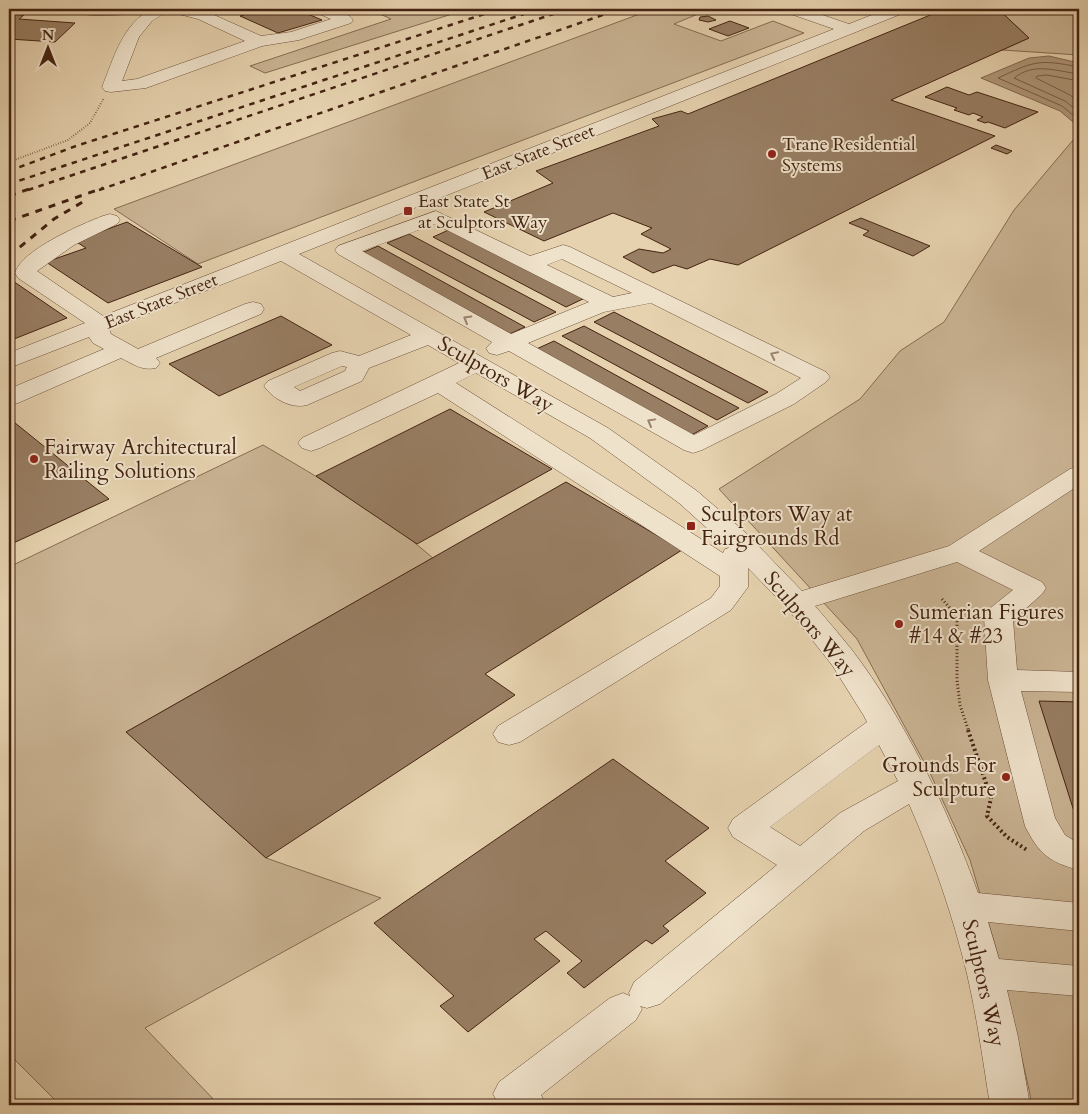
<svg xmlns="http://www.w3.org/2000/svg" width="1088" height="1114" viewBox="0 0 1088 1114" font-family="Cardo,serif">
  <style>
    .green { fill: #cab494; stroke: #876c52 }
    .water { fill: #af9679; stroke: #84684f }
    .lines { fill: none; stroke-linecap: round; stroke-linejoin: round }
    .shore { stroke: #7a5c45; stroke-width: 1 }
    .building { fill: #987e63; stroke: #442311 }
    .minor-casing { stroke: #6c4f38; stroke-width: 1 }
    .path-far2 { stroke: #442311; stroke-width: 2; stroke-dasharray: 0.5 2; stroke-linecap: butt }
    .path-far1 { stroke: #442311; stroke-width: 3; stroke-dasharray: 1 2.5; stroke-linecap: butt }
    .path { stroke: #442311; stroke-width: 4; stroke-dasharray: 2 3; stroke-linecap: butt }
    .minor { fill: #efe2cb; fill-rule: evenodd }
    .rail-far1 { stroke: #442311; stroke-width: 2.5; stroke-dasharray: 5.5 5.5; stroke-linecap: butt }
    .rail { stroke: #442311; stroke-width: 3; stroke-dasharray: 7 7; stroke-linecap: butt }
    .oneway { stroke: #9a826e }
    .poi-dot { fill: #8f2418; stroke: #efe2cb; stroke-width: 2 }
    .labels { text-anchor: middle; stroke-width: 4; stroke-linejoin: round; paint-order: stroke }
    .far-poi-label { font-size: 18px; fill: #442311; stroke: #efe2cb; text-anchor: start }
    .far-street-label { font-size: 18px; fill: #442311; stroke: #efe2cb }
    .street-label { font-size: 21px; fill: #442311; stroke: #efe2cb }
    .poi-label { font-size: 21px; fill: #442311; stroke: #efe2cb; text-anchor: start }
  </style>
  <rect width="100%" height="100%" fill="#e6d2af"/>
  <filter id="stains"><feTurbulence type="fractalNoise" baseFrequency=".004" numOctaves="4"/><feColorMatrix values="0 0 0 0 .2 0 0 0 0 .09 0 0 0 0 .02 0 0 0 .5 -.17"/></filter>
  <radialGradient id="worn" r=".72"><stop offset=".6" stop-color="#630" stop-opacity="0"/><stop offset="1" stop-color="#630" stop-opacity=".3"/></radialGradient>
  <!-- green -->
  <path class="green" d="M369,9H468L265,73L250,66L391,19Z
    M653,9H710L674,24L721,41L773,21L804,33L198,264L114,209Z
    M998,9H1079V55L1002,50L1029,38Z
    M1079,133V1105H1031L1030,1094L1000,962L970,860L930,773L857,639L719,489L860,399L900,351L944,322L1014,210Z
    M263,445C319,478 384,515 433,558L127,732L266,858L381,898L145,1028L219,1105H60L9,1054V567Z"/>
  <!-- water -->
  <path class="water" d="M1049,56L1079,63V127L1060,111L981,78L1029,58Z"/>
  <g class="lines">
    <!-- shore -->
    <path class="shore" d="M1079,67C1038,59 1035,61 998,78L1062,106L1079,120
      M1079,74C1056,71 1034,62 1014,78L1065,101L1079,112
      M1079,81L1047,75L1037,76L1036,78L1070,95L1079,102"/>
  </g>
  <!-- building -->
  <path class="building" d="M247,9H296L322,20L278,33L240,16L244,15L236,12Z
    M945,9H998L1029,38L891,100L995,136L738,265L710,259L687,269L674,265L653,273L623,257L639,249L663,253L671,249L641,234L652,228L613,213L544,241L484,212L553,183L536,171L659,126L652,119L681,111L688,114Z
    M9,14L24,15L19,19L75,23L55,42L9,39Z
    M708,16L716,20L708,22L699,20L700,17Z
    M730,21L749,28L728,36L709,29Z
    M947,87L969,95L977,92L1038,112L1005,128L988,122L985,123L977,120L983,117L973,113L969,115L954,110L957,108L925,97Z
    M996,145L1012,151L1007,154L991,148Z
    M861,218L930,246L913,256L863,235L869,231L849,223Z
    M127,222L202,267L108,303L46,262L86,248L75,241Z
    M453,228L587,297L566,307L433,237Z
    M409,234L556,312L534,322L387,243Z
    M378,246L525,327L503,337L357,255Z
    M10,279L67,318L9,341Z
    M614,312L768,392L748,403L594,322Z
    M281,316L332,345L219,396L169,364Z
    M584,326L739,408L717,420L562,336Z
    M554,341L708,426L686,438L532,351Z
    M450,409L552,469L417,544L316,476Z
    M9,418L109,499L9,545Z
    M566,482L682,550L485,674L515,695L266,858L126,732Z
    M1039,701L1079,702V824H1078Z
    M613,759L709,828L665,861L706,893L663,926L669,931L652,944L646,940L584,988L567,973L582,961L546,931L534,939L560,961L468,1032L440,1006L454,996L374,923Z"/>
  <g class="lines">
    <!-- minor casing -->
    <g class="minor-casing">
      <path id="minor" d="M68,9H140L138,12L132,14C112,15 91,17 70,12Z
        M152,9L203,10L261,36L291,32L331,19L315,12L313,9C327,9 344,8 353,20L351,23L299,40L262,46L146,88L111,92L105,91L102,87C114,58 122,24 152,9ZM170,10L171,12L198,19L245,41L137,79L122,81L139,37L152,21Z
        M783,9H805L849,24L887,9H908L906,12L299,254L608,428L697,491L746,533L802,591L949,546L1070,469L1079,466V485L979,551L1042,582L1046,588L1042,594L1013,620L1017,670L1079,672V692L1021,691L1055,818L1065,835L1079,844V870C1049,862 1039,854 1025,826L988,680L984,617L988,610L1013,590L957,562L815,606C828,621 840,635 852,650C906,721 948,810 978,893L1079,903V931L988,922L999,959L1079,966V996L1007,990L1018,1037L1030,1105H990C983,1061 977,1017 967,974C953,916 933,858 909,804L864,831L660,1004L647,1008L640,1006L642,1009L636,1020L541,1095L546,1105H499L493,1094L499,1082L610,998L623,993L630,996L629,993L634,982L777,865L733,837L728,828L733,819L867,722L864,716L832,665L787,608L748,568V587L731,610L520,742L509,745L498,742L493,734L498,726L711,598L720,586V576L438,393L320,448L311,451L302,448L298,443L302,438L459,363L428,345L369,368L362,381L307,405C291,409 273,399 264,386L268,381L332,353L340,351L359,356L411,335L281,261L109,329L111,334L138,349L245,304L253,302L261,304L264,309L261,314L156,358L160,363L156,368C142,371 133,364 121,358L18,403L9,405V389L104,349L93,343L89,337L9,368V353L85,323L18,278L15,273C21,250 82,224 103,216L110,214L117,216L120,220L117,224L74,245L37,271L103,316L834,29L785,12ZM342,366L347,367L345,371L300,391L294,387ZM476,373L590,438L679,503L729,548L725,549L723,553L456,383ZM879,745L898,781L840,813L800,846L770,827Z
        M436,211L530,256L563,245L570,247L826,372L830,377L826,382L794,404L702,450L693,453L684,450L509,351L497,355L489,353L486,348L492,342L338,254L335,250L338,246ZM435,224L589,302L511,334L362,251ZM562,259L632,293L613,297L547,265ZM651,303L801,378L776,394L694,435L528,343L604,312Z"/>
    </g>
    <!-- path-far2 -->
    <path class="path-far2" d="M9,162L68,140L90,123L104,98"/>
    <!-- path-far1 -->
    <path class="path-far1" d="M942,599L957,616V680L960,705L969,732"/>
    <!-- path -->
    <path class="path" d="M968,730L991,798L987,816L1007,837L1027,850"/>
    <!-- minor -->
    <use href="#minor" class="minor"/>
    <!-- rail-far1 -->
    <path class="rail-far1" d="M9,171L76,146L500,9
      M9,184L539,9
      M28,190L568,9
      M99,190L620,9"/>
    <!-- rail -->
    <path class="rail" d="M9,196L32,188
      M9,221L103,188
      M9,256L54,219L86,200"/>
  </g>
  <!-- one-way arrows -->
  <defs><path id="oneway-chevron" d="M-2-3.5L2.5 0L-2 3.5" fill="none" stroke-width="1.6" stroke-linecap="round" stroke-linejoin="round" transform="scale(1.25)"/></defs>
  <g class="oneway">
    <use href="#oneway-chevron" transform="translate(467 319) rotate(-150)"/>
    <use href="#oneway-chevron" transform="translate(774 355) rotate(-154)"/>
    <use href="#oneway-chevron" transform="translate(651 422) rotate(-151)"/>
  </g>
  <!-- markers -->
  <g class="poi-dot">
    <circle cx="772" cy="154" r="5"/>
    <rect x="403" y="206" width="10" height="10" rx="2.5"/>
    <circle cx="34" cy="459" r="5"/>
    <rect x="686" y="521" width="10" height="10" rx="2.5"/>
    <circle cx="899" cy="624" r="5"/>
    <circle cx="1006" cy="777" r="5"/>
  </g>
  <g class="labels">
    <!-- far-poi labels -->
    <g class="far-poi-label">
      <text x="782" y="150">Trane Residential<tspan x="782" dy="21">Systems</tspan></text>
      <text x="418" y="207">East State St<tspan x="418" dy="21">at Sculptors Way</tspan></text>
    </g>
    <!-- far-street labels -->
    <g class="far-street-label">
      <text transform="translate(538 152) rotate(-22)" y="6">East State Street</text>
      <text transform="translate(161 301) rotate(-22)" y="6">East State Street</text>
    </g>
    <!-- street labels -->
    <g class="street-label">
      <text transform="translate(496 374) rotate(30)" y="7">Sculptors Way</text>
      <text transform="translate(810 624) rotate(50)" y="7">Sculptors Way</text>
      <text transform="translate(984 983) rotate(77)" y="7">Sculptors Way</text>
    </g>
    <!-- poi labels -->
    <g class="poi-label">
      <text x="44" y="454">Fairway Architectural<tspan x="44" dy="24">Railing Solutions</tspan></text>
      <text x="701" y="521">Sculptors Way at<tspan x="701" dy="24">Fairgrounds Rd</tspan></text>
      <text x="909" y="619">Sumerian Figures<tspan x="909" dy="24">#14 &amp; #23</tspan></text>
      <text x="996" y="772" text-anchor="end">Grounds For<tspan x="996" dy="24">Sculpture</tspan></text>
    </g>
  </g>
  <!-- margin -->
  <rect width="1088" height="1114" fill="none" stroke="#e6d2af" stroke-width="30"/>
  <rect x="10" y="10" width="1068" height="1094" fill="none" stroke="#442311" stroke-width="2.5"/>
  <rect x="15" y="15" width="1058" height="1084" fill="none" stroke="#442311"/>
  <!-- north arrow -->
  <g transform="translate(48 48)" stroke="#efe2cb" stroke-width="4" paint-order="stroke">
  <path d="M0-4L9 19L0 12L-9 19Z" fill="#442311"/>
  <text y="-8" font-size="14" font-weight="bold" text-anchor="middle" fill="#442311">N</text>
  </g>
  <rect width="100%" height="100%" filter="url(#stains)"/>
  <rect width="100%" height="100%" fill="url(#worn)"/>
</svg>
